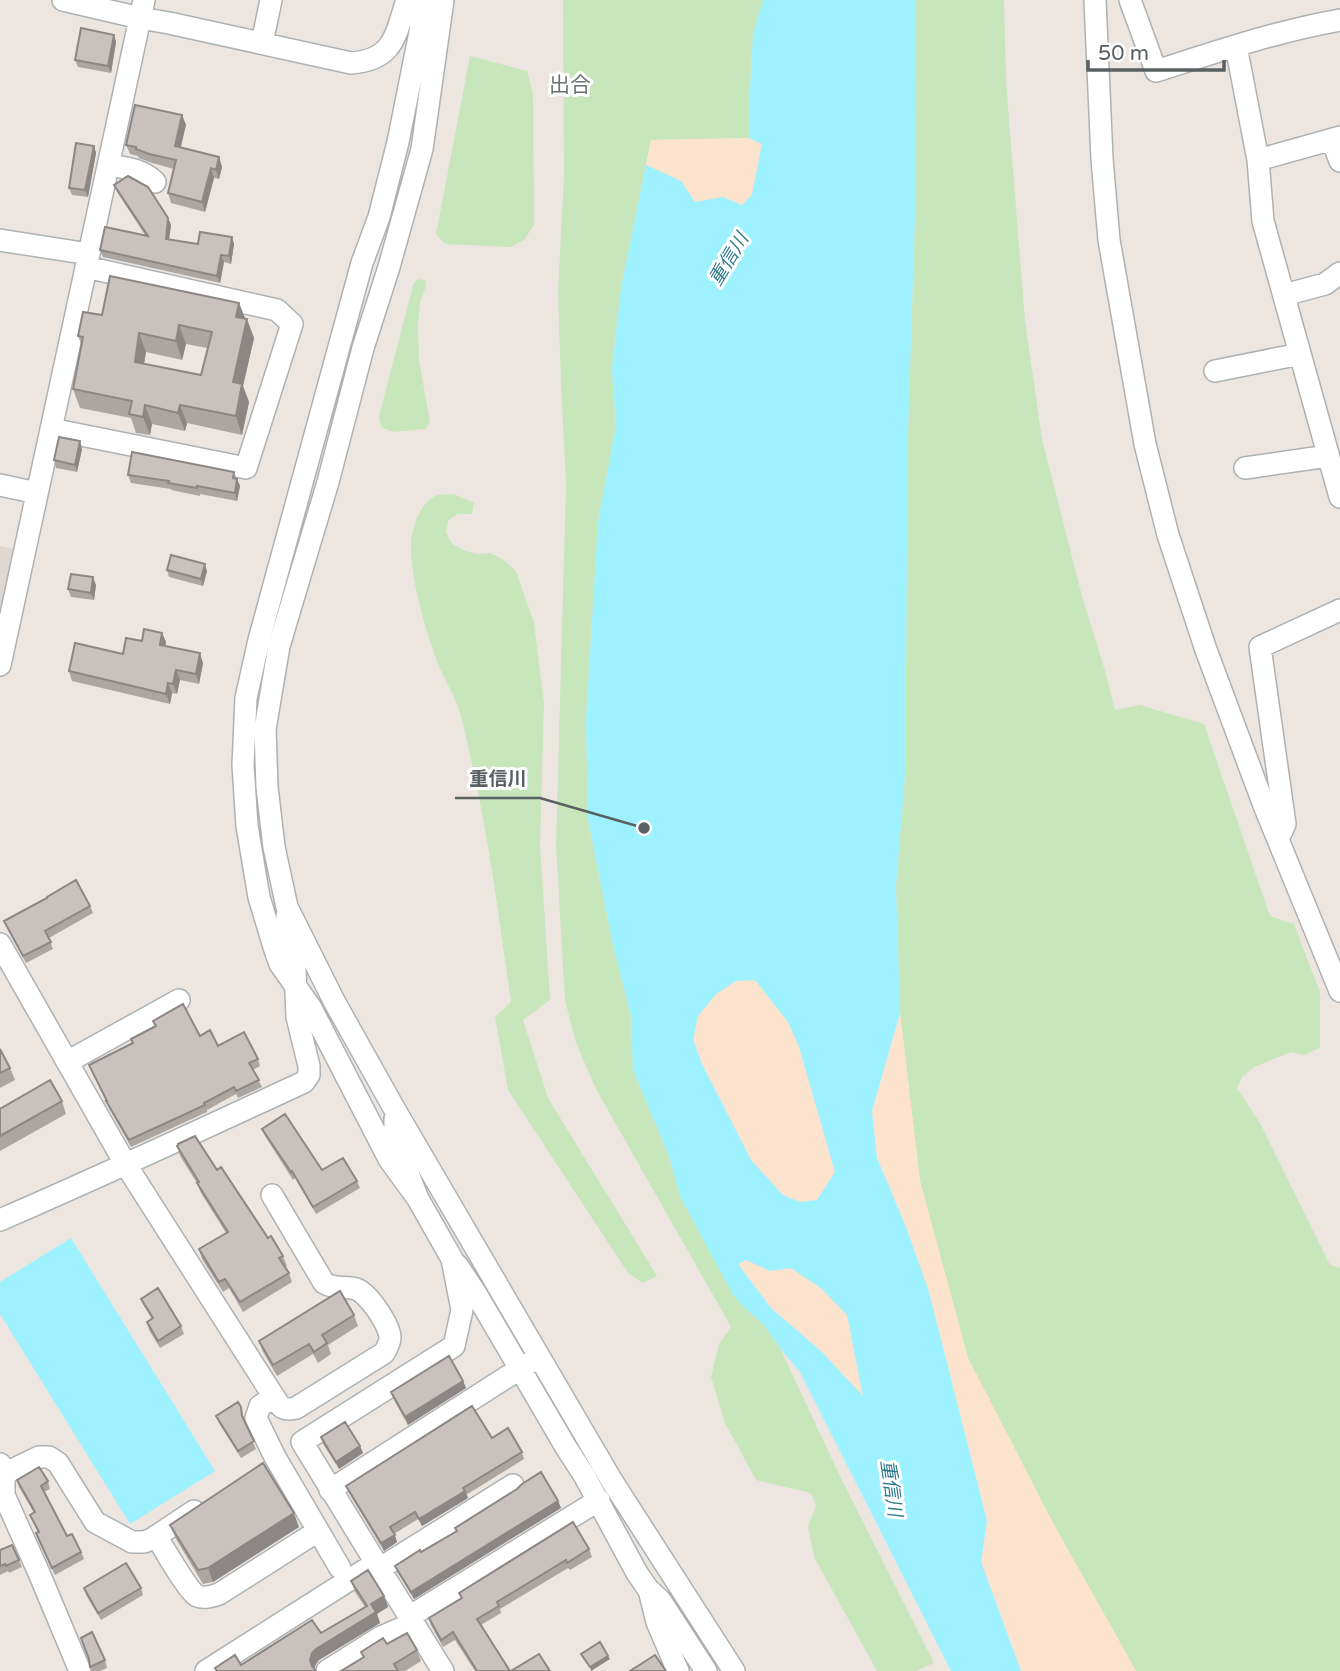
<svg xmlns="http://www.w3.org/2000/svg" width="1340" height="1671" viewBox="0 0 1340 1671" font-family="'Varela Round','Noto Sans JP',sans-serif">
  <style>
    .education { fill: #dfd7d1 }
    .green { fill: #c8e6bb }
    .sand { fill: #fbe3cd }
    .water { fill: #9ef1ff; fill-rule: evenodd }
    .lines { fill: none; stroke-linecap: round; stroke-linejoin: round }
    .minor-casing { stroke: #acb2b4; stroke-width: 24 }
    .minor { stroke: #fff; stroke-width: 21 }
    .wall { fill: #aca6a3; fill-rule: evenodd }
    .shaded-wall { fill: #8c8785 }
    .building { fill: #c8c1be; stroke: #8c8785; stroke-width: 2; fill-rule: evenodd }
    .labels { text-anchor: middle; stroke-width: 6; stroke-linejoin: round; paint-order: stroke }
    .water-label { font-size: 19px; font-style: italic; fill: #307a8f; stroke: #fff }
    .quarter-label { font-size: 21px; fill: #6a7274; stroke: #fff }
    .leader { fill: none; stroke: #596062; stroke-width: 2.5 }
    .callout-dot { fill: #596062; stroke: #fff; stroke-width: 2.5 }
    .callout-label { font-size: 19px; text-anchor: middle; font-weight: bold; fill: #596062; stroke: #fff; stroke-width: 6; stroke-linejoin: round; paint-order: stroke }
  </style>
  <rect width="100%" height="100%" fill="#ede6e0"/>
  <!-- education -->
  <path class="education" d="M0,546L18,550L0,635Z"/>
  <!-- green -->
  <path class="green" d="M563,0H763L753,35L749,107V138L651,140L621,288L612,368L616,426L598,522L586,720L588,819L613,945L631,1016L633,1070L669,1156L680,1196L747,1310L763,1324L780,1348L840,1476L934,1663L916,1671H877L814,1557L808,1526L816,1506L811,1493L756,1480L725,1423L711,1377L719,1344L731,1327L596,1089L576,1043L565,1000L556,846L566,485L561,384L558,292L564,176Z
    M915,0H1004L1006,82L1025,321L1042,439L1082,596L1106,674L1115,710L1140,705L1204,724L1270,916L1294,924L1320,992V1048L1304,1055L1291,1052L1254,1067L1242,1077L1237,1088L1260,1123L1330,1265L1340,1268V1671H1136L1053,1523L968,1358L920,1181L900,1013L896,886L905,776L908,434L916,183Z
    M470,56L527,71L533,93L534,225L524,240L511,247L445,244L436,234Z
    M419,279L425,280L426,286L420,302L418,324L419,360L430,422L426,429L393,432L381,427L379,416L414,282Z
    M454,494L474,503L472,514H457L448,521L446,532L452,544L463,550L477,554L490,553L504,560L516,571L534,623L544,703L540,844L550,1000L523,1020L548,1098L657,1276L643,1283L628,1273L508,1090L495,1017L511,1002C497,905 485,808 460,713C455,696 445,680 438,664C426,632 410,578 411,544C412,527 420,501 438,495C443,494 450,495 454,494Z"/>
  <!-- sand -->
  <path class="sand" d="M749,138L762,144L751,195L742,205L723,197L695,202L681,181L646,165L651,140Z
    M755,980L788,1022L799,1047L835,1173L817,1200L800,1202L783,1195L751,1160L702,1064L693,1040L697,1016L716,994L736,981Z
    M900,1013L920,1181L968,1358L1053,1523L1136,1671H1021L1019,1667L981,1562L987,1521L929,1292L906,1227L877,1158L872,1111Z
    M746,1260L770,1271L791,1268L822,1289L847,1315L863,1398L822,1352L771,1308L738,1264Z"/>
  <!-- water -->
  <path class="water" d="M763,0H915L916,184L908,434L905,776L896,886L900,1013L872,1111L877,1158L906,1227L929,1292L987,1521L981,1562L1021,1671H951L800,1372L780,1348L763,1324L747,1310L733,1295L680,1196L669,1156L633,1070L631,1016L613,945L588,819L586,720L598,522L616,426L612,368L621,288L646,165L681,181L695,202L723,197L742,205L752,195L762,144L749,138V107L753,35ZM755,980L788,1022L799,1047L835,1172L817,1200L800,1202L783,1195L751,1160L702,1064L693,1040L698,1016L716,994L736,981ZM746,1260L770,1271L791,1268L822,1289L847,1315L863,1396L822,1352L771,1308L738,1264Z
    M71,1238L215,1471L130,1524L0,1314V1282Z"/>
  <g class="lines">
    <!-- minor casing -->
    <g class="minor-casing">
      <path id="minor" d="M63,0L140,18L169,23L351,63C393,60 395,37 406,3L409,0
        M443,0L422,149L389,267L363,348L328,482L279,646L265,729L267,787L274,847L287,907L334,1001L395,1110L612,1481L734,1671
        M1095,0L1102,159L1109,240L1145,444L1168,535L1206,650L1265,808L1340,991
        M1130,0L1156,71C1216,52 1277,31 1340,20
        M262,43L271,0
        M1236,46L1258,160L1263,221L1340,497
        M1332,140L1340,161
        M1258,160L1340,137
        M109,165C126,168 142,169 155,182
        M0,240L89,254
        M1284,295L1325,284L1340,273
        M1215,371L1300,354
        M51,429L246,468L292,324L277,310L86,267
        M1245,468L1328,456
        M0,485L37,493
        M0,665L144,0
        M1278,839L1285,824L1260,647L1340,610
        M0,944L126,1165L274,1397
        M67,1062L179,1000
        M272,1195L324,1283C339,1291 344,1285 356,1289C368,1293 390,1325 390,1338C390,1343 387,1348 384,1353L296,1408C283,1411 281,1408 274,1397L260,1406L256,1418L275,1457L340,1568
        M418,1199L389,1159L311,1008L280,964L274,947L259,897L247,826L243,765L246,698L259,640L362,263L379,217L398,142L420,32L423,0
        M0,1220C102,1176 203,1129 304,1082L309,1075V1066L297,1017L295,970L288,943L287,916
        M457,1265L475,1292L567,1449L584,1475L637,1573L648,1589L660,1600L706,1671
        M0,1464L4,1474V1495L39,1573L80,1671
        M4,1474L39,1457H49L58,1463L95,1522L132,1542H144L152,1539L194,1511
        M330,1490L532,1361
        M156,1536C164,1548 187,1590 197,1596C204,1599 213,1596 219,1594L318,1531
        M376,1563L443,1671
        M379,1569L513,1485
        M650,1594L657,1622L678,1671
        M409,1617L599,1500
        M206,1671L376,1563L302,1442L454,1346L462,1310L452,1259L418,1199L406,1168L395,1134V1119
        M327,1671L381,1637L413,1623"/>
    </g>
    <!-- minor -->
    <use href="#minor" class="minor"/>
  </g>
  <!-- wall -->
  <path class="wall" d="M114,35L116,42L111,73L78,67L75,60Z
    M182,115L186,125L180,147L219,157L222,167L219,179L214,178L205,212L171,203L168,193L174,169L152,163L139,158L138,156L130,154L126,145Z
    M94,146L96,153L88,197L72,195L69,188Z
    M114,185L168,218L171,225L169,239L198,244L232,237L234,244L231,264L224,262L220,283L103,257L100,250L145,235L117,192Z
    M239,303L245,318L254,338L243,386L249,402L242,435L187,423L185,431L152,424L150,435L136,433L131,418L80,408L73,389L82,346L78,336L102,315ZM186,344L207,348L201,375L144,364L146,352L182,360Z
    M82,449L77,472L56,468L54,460Z
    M234,472L240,486L237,501L200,494V496L171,490V489L131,483L128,475Z
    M167,570L207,571L203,586L169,577Z
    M96,585L94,600L71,597L68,589Z
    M162,633L166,642L165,646L203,663L199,684L180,680L177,694L172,693L170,704L72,681L69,671L123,654L142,641Z
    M90,906L93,913L49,938L53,949L26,963L7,928L4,921Z
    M153,1021L200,1036L218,1046L258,1059L260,1066L253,1070L262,1087L238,1098L236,1094L207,1110V1112L131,1147L109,1108L107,1101L89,1065L133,1043L155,1027Z
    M0,1049L10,1068L15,1080L0,1088Z
    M62,1101L66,1114L0,1151V1109Z
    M262,1129L322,1170L357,1181L360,1188L316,1214L295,1178L293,1180L265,1136Z
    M177,1146L217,1170L268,1238L283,1256L287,1266L285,1267L289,1273L292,1282L243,1312L229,1288L223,1292L202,1259L199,1249L226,1233L201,1193L197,1183L180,1156Z
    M141,1299L181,1326L184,1334L160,1348L149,1330L147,1322L152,1319L144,1306Z
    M354,1315L358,1326L328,1345L331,1354L318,1363L313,1354L277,1376L263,1352L259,1341Z
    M463,1381L466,1388L408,1425L394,1400L391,1392Z
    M241,1407L243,1415L244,1422L256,1449L241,1458L219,1423L216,1416Z
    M321,1437L360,1446L363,1453L339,1469L323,1444Z
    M492,1438L522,1452L524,1459L466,1495L468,1498L422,1526L418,1519L394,1534L397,1542L384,1551L349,1493L346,1486Z
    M17,1480L48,1481L50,1489L44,1492L67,1536L81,1552L84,1559L55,1575L39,1541L36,1533L38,1532L30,1515L34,1513L19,1487Z
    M558,1501L561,1508L414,1599L398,1573L395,1566L456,1531L455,1528Z
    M170,1525L299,1527L213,1582L203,1584L176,1539Z
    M589,1549L592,1557L570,1570L568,1568L500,1609L501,1613L481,1625L510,1671H475L455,1640L443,1647L431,1625L429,1618L461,1598L459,1593Z
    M0,1550L19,1560L22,1567L9,1573L8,1571L0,1575Z
    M351,1581L384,1596L388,1607L377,1614L380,1623L319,1660L316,1664L314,1669L316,1671H216L215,1668L241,1665L321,1633L365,1607L355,1592Z
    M84,1588H141L143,1595L101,1620L86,1595Z
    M387,1644L417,1650L421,1661L405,1671H341L363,1657L361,1652Z
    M105,1660L107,1668L100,1671H91L90,1667Z"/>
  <!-- shaded-wall -->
  <path class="shaded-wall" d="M114,35L116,42L111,73L108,66Z
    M182,115L186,125L179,155L175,146Z
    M94,146L96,153L88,197L85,190Z
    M219,157L222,167L219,179L216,170Z
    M211,168L214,178L205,212L202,202Z
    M168,218L171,225L168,246L166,239Z
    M232,237L234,244L231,264L229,256Z
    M221,255L224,262L220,283L217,276Z
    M239,303L246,321L236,317Z
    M247,319L254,338L243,386L249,402L242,435L236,416L233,382Z
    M179,325L186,344L182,360L176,341Z
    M139,333L146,352L141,380L135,362Z
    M145,405L152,424L150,435L143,417Z
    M180,405L187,423L185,431L178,413Z
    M80,441L82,449L77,472L75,465Z
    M237,479L240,486L237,501L235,493Z
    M205,564L207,571L203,586L201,579Z
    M93,577L96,585L94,600L91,593Z
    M162,633L166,642L163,655L160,645Z
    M200,653L203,663L199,684L196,674Z
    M176,670L180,680L177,694L173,684Z
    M168,683L172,693L170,704L166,694Z
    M463,1381L466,1388L408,1425L405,1417Z
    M360,1446L363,1453L339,1469L336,1462Z
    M465,1491L468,1498L422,1526L419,1519Z
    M558,1501L561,1508L414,1599L411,1592Z
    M294,1513L299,1527L213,1582L208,1568Z
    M395,1535L397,1542L384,1551L381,1543Z
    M384,1596L388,1607L377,1614L380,1623L319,1660L316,1664L313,1671L310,1660L312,1653L316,1649L371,1604Z
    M608,1656L610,1659L591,1671L590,1667Z"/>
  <!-- building -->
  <path class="building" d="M81,28L114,35L108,66L75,60Z
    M135,105L182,115L175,146L219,157L216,170L211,168L202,202L168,193L176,160L149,154L136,149V147L126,145Z
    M76,143L94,146L85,190L69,188Z
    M128,176L148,187L168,218L166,239L198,244L200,232L232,237L229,256L221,255L217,276L100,250L105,227L148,236L114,185Z
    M110,276L239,303L236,317L247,319L233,382L242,384L236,416L180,405L178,413L145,405L143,417L129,414L132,401L73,389L83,337L78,336L83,312L102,315ZM179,325L212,332L201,375L135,362L139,333L176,341Z
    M59,437L80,441L75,465L54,460Z
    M132,452L234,472L233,478L237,479L235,493L197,486V488L168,483L169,481L128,475Z
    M171,555L205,564L201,579L167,570Z
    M71,574L93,577L91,593L68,589Z
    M144,629L162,633L160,645L200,653L196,674L176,670L173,684L168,683L166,694L69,671L75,643L123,654L126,638L142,641Z
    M76,880L90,906L45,931L51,942L23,956L4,921L47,898V897Z
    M183,1004L200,1036L210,1030L218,1046L244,1032L258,1059L249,1063L259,1080L236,1091L234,1087L204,1103L205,1105L129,1140L106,1101H107L89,1065L133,1043L131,1039L156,1026L153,1021Z
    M0,1049L10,1068L0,1073Z
    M50,1080L62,1101L0,1136V1109Z
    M285,1114L322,1170L343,1158L357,1181L313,1207L292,1171L291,1172L262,1129Z
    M195,1136L217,1170L221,1167L268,1238L271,1236L283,1256L279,1258L289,1273L240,1302L225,1279L219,1282L199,1249L228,1232L197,1183L199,1182L177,1146L178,1145V1144Z
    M158,1288L181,1326L158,1341L147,1322L153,1318L141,1299Z
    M340,1291L354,1315L322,1335L327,1343L314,1352L309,1344L273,1365L259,1341Z
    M449,1356L463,1381L405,1417L391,1392Z
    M238,1402L241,1407L242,1416L254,1441L238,1451L216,1416Z
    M472,1406L492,1438L508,1428L522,1452L463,1488L465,1491L419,1519L415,1512L390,1527L395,1535L381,1543L346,1486Z
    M345,1422L360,1446L336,1462L321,1437Z
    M263,1463L294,1513L208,1568L198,1570L170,1525Z
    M39,1467L48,1481L41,1486L67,1536L72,1534L81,1552L52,1568L36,1533L39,1532L30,1515L35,1512L17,1480Z
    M541,1472L558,1501L411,1592L395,1566L420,1550L421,1552L457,1531L455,1528L517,1489L522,1484Z
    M573,1522L589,1549L567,1563L566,1560L497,1602L499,1606L477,1619L510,1671H477L453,1632L441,1640L429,1618L462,1598L459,1593Z
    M12,1545L19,1560L6,1566L5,1564L0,1566V1550Z
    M126,1563L141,1588L98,1613L84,1588Z
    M368,1570L384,1596L371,1604L376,1612L316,1649L312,1653L310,1660L312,1666L316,1671H217L215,1668L235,1655L241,1665L312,1620L321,1633L367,1606L351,1581Z
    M92,1632L105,1660L90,1667L89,1659L81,1638Z
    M407,1633L417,1650L394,1664L398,1671H341L364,1657L361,1652L383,1638L387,1644Z
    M600,1642L608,1656L590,1667L581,1654Z
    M539,1654L550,1671H511Z
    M655,1655L666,1671H630Z"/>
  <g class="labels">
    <!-- water labels -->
    <g class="water-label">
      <text transform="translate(728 259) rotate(-59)" y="7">重信川</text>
      <text transform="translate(892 1488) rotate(82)" y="7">重信川</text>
    </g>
    <!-- quarter labels -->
    <g class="quarter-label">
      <text x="570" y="92">出合</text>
    </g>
  </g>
  <!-- callouts -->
  <path class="leader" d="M644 828L540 798H455"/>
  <circle class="callout-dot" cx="644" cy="828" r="7"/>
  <g class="callout-label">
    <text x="498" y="785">重信川</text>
  </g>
  <!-- scale -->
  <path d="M1088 60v10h136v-10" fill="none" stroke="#596062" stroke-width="3.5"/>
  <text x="1098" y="60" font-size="21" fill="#596062" stroke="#ffffff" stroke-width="5" paint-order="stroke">50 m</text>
</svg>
